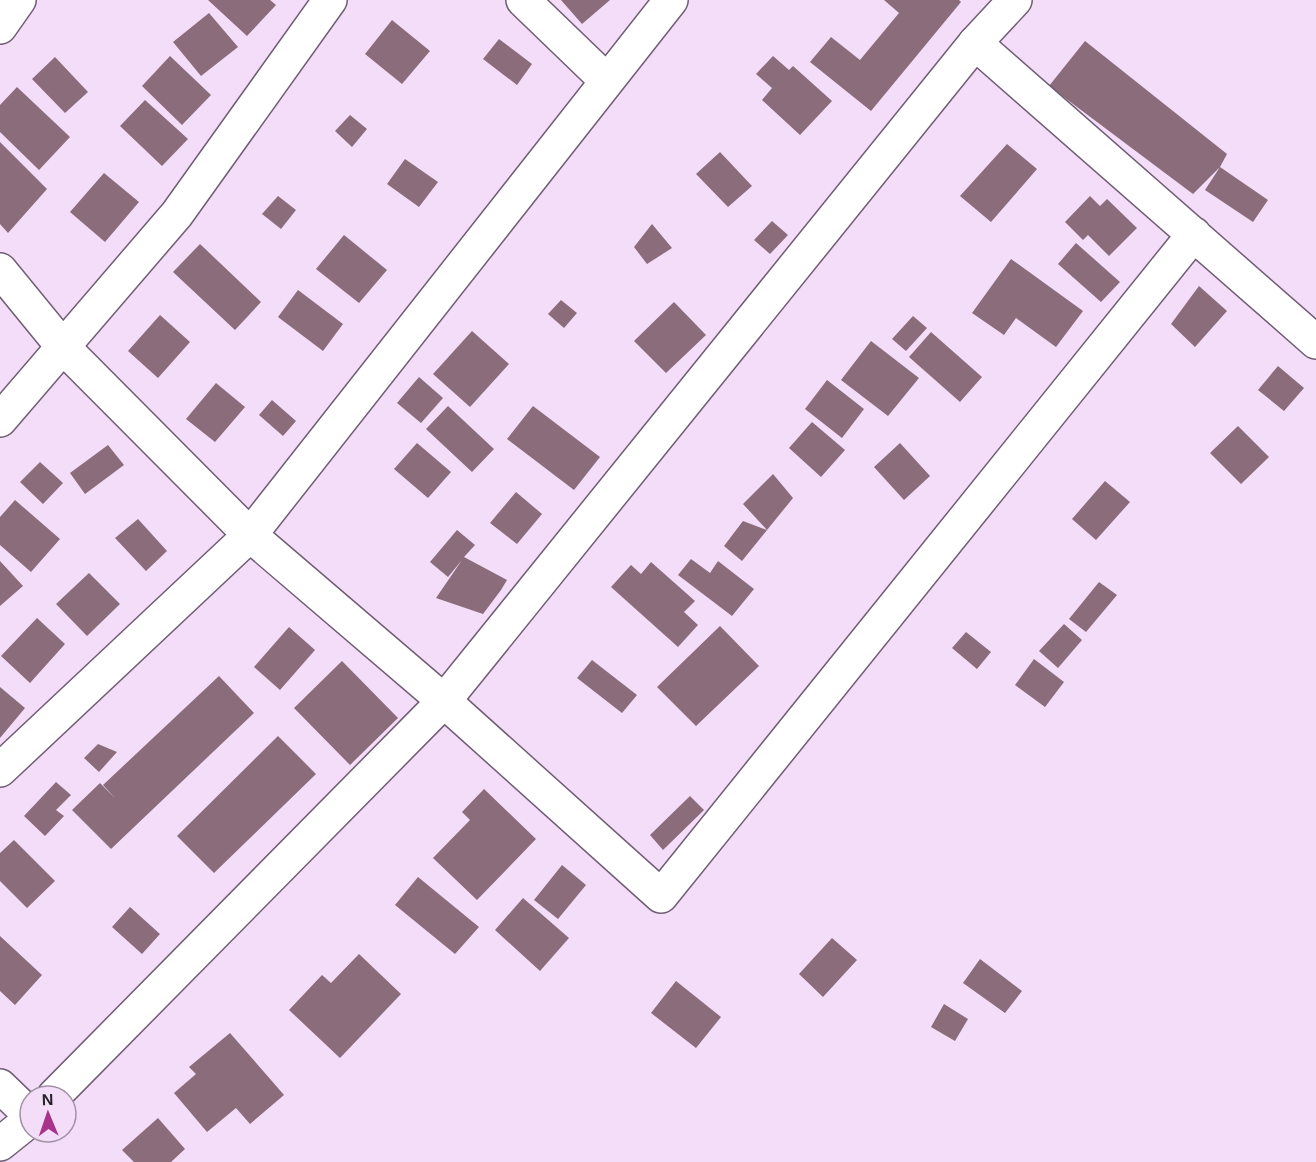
<svg xmlns="http://www.w3.org/2000/svg" width="1316" height="1162" viewBox="0 0 1316 1162" font-family="Helvetica,sans-serif">
  <style>
    .building { fill: #8a6c7b }
    .lines { fill: none; stroke-linecap: round; stroke-linejoin: round }
    .minor-casing { stroke: #705d74; stroke-width: 36 }
    .tertiary-casing { stroke: #705d74; stroke-width: 36 }
    .minor { stroke: #fff; stroke-width: 33 }
    .tertiary { stroke: #fff; stroke-width: 33 }
  </style>
  <rect width="100%" height="100%" fill="#f3ddf8"/>
  <!-- building -->
  <path class="building" d="M208,0H270L276,5L247,36Z
    M561,0H610L582,24Z
    M884,0H959L961,2L871,111L810,62L831,37L860,60L899,13Z
    M209,13L238,47L201,76L173,42Z
    M392,20L430,51L402,84L365,54Z
    M499,39L532,64L517,85L483,59Z
    M1085,41L1227,154L1220,167L1268,200L1253,222L1205,190L1220,167L1193,194L1049,86Z
    M170,56L211,95L182,125L142,86Z
    M773,56L789,70L793,66L832,101L800,135L762,100L772,88L756,74Z
    M55,57L88,92L65,113L32,79Z
    M17,87L70,137L39,170L0,132V105Z
    M145,100L188,139L162,166L120,126Z
    M350,115L367,129L352,147L335,131Z
    M0,142L47,189L8,233L0,224Z
    M1007,144L1037,169L991,222L960,196Z
    M720,152L752,186L728,207L696,174Z
    M405,159L438,182L419,207L387,184Z
    M104,173L139,202L105,242L70,212Z
    M278,196L296,210L281,229L262,214Z
    M1090,196L1100,206L1107,199L1137,228L1109,256L1088,235L1083,240L1065,222Z
    M772,221L788,235L770,254L754,240Z
    M652,224L672,248L647,264L634,247Z
    M344,235L387,270L359,303L316,269Z
    M1076,243L1120,282L1101,302L1058,264Z
    M200,244L261,302L235,330L173,272Z
    M1011,259L1083,311L1056,347L1016,318L1004,335L972,313Z
    M1199,286L1227,311L1195,347L1171,324Z
    M298,290L343,324L323,351L278,317Z
    M561,300L577,313L564,328L548,314Z
    M674,302L706,335L666,373L634,341Z
    M160,315L190,342L158,378L128,351Z
    M913,316L927,328L906,351L892,339Z
    M472,331L509,364L470,407L433,374Z
    M931,332L982,377L960,402L909,357Z
    M871,341L919,378L888,416L841,380Z
    M1278,366L1304,388L1284,411L1258,390Z
    M419,377L443,398L421,423L397,403Z
    M827,380L864,409L842,438L805,409Z
    M216,383L245,407L215,442L186,419Z
    M272,400L296,421L283,436L259,415Z
    M448,406L494,449L472,472L426,429Z
    M533,406L600,457L574,490L507,439Z
    M812,422L845,450L821,477L789,448Z
    M1238,426L1269,457L1241,484L1210,453Z
    M417,443L451,472L428,498L394,469Z
    M900,443L930,476L904,500L874,467Z
    M108,445L124,465L85,494L70,473Z
    M40,462L63,483L43,504L20,482Z
    M773,474L793,498L767,530L742,561L724,546L743,521L767,530L743,504Z
    M1105,481L1130,502L1096,540L1072,519Z
    M516,492L542,514L517,544L490,523Z
    M15,500L60,539L31,572L0,545V517Z
    M138,519L167,551L146,571L115,538Z
    M457,530L475,545L464,557L507,580L501,590L483,614L436,598L462,560L448,577L430,562Z
    M691,559L710,573L718,561L754,589L732,616L678,575Z
    M0,561L23,586L0,606Z
    M651,562L695,601L684,612L698,625L678,647L611,587L631,565L641,574Z
    M89,573L120,604L87,636L56,604Z
    M1099,582L1117,595L1086,632L1069,619Z
    M37,618L65,644L30,683L1,656Z
    M1064,624L1082,640L1058,668L1039,651Z
    M720,626L759,666L696,726L657,687Z
    M289,627L315,650L280,690L254,667Z
    M966,632L991,652L977,669L952,648Z
    M1034,659L1064,682L1045,707L1015,685Z
    M592,660L637,695L622,713L577,678Z
    M342,661L398,718L350,765L294,708Z
    M219,676L254,713L111,849L72,810L100,783L115,798L103,785Z
    M0,687L25,708L0,738Z
    M278,736L316,774L214,873L177,836Z
    M98,744L117,752L99,772L84,758Z
    M56,782L71,795L56,810L64,816L45,836L24,816Z
    M484,789L536,839L477,900L433,858L470,820L462,812Z
    M690,796L704,810L663,850L650,835Z
    M14,840L55,881L27,908L0,881V853Z
    M562,865L586,885L558,919L534,900Z
    M418,877L479,927L455,954L395,905Z
    M523,898L569,938L540,971L495,930Z
    M130,907L160,934L142,954L112,927Z
    M0,936L42,975L15,1005L0,991Z
    M832,938L857,960L823,997L799,974Z
    M359,954L401,994L340,1058L289,1010L322,975L331,983Z
    M980,959L1022,991L1005,1013L963,983Z
    M676,981L721,1017L696,1048L651,1013Z
    M944,1004L968,1019L955,1041L931,1027Z
    M230,1033L284,1095L250,1124L236,1108L207,1132L174,1093L196,1074L189,1067Z
    M158,1118L185,1149L171,1162H134L122,1150Z"/>
  <g class="lines">
    <!-- minor casing -->
    <g class="minor-casing">
      <path id="minor" d="M523,0L607,81
        M0,27L19,0
        M975,43L1316,342
        M0,270L63,347L250,535L444,701L661,896L1194,234
        M0,420L177,214L330,0
        M0,770L250,535L671,0
        M0,1086L30,1115"/>
    </g>
    <!-- tertiary casing -->
    <g class="tertiary-casing">
      <path id="tertiary" d="M54,1096L444,701L975,43L1015,0
        M0,1144L30,1120"/>
    </g>
    <!-- minor -->
    <use href="#minor" class="minor"/>
    <!-- tertiary -->
    <use href="#tertiary" class="tertiary"/>
  </g>
  <!-- north arrow -->
  <g transform="translate(48 1114) rotate(358)"><circle r="28" fill="#f3ddf8" stroke="#a291a5" stroke-width="1.5"/>
  <path d="M0-4.5L10 22L0 15L-10 22Z" fill="#a8338b"/>
  <text y="-9" font-size="16" font-weight="bold" text-anchor="middle" fill="#282029">N</text>
  </g>
</svg>
